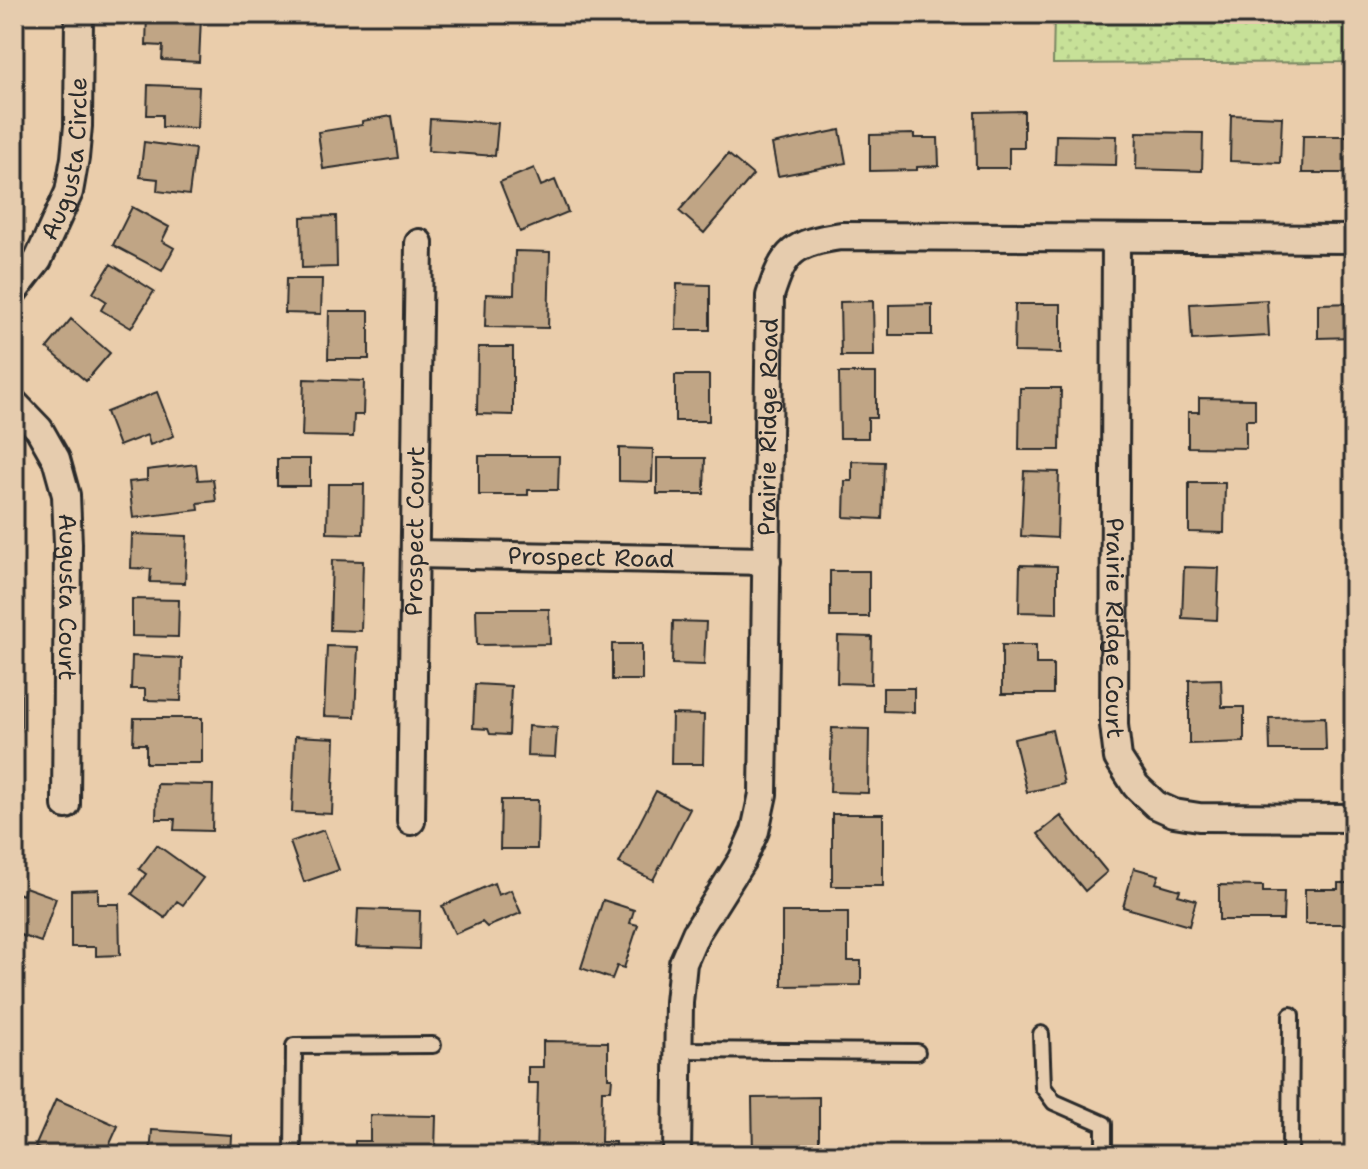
<svg xmlns="http://www.w3.org/2000/svg" width="1368" height="1169" viewBox="0 0 1368 1169" font-family="'Shantell Sans',sans-serif">
  <style>
    .park { fill: url(#park-dots); stroke: #798662; stroke-width: 2 }
    .building { fill: #c0a585; stroke: #2b2b2b; stroke-width: 2 }
    .lines { fill: none; stroke-linecap: round; stroke-linejoin: round }
    .service-casing { stroke: #2b2b2b; stroke-width: 20 }
    .minor-casing { stroke: #2b2b2b; stroke-width: 32 }
    .service { stroke: #e6ccae; stroke-width: 14 }
    .minor { stroke: #e6ccae; stroke-width: 26 }
    .labels { text-anchor: middle; stroke-width: 6; stroke-linejoin: round; paint-order: stroke }
    .street-label { font-size: 24px; fill: #2b2b2b; stroke: #e6ccae }
  </style>
  <defs>
    <pattern id="park-dots" width="8" height="8" patternUnits="userSpaceOnUse" patternTransform="scale(2)"><rect width="8" height="8" fill="#c7e198"/><path d="M2 2h.1M6 6h.1" fill="none" stroke="#abc183" stroke-width="1.8" stroke-linecap="round"/></pattern>
  </defs>
  <rect width="100%" height="100%" fill="#eacdab"/>
  <filter id="ink" filterUnits="userSpaceOnUse"><feTurbulence type="fractalNoise" baseFrequency=".0125" numOctaves="2"/><feDisplacementMap in="SourceGraphic" scale="16" xChannelSelector="R" yChannelSelector="G"/><feConvolveMatrix kernelMatrix="1 2 1 2 8 2 1 2 1" color-interpolation-filters="sRGB"/></filter>
  <g filter="url(#ink)">
    <!-- park -->
    <path class="park" d="M1054,14H1354V62L1053,64Z"/>
    <!-- building -->
    <path class="building" d="M14,14H20V33H14Z
      M147,15L201,17L199,62L162,60L163,46L146,45Z
      M14,73H18L17,102H14Z
      M148,85L199,87L197,128L162,127V115H147Z
      M1024,111V148H1009V168H976L975,112Z
      M1231,115L1282,117L1280,163L1230,161Z
      M392,116L398,158L323,169L318,132L362,125V121Z
      M430,119L498,123L495,156L428,151Z
      M840,130L846,163L778,176L772,144Z
      M1137,132L1203,133L1202,171L1136,169Z
      M914,134V138H938L939,166L917,167V170L870,171V135Z
      M1056,135L1117,136L1116,165L1055,164Z
      M1303,136H1354V173H1302Z
      M144,142L195,149L189,195L157,191L158,179L140,177Z
      M728,154L753,175L704,233L679,211Z
      M534,168L541,186L555,180L568,212L520,232L500,182Z
      M132,207L169,227L162,241L174,248L162,271L113,245Z
      M336,216L337,267L302,268L301,217Z
      M515,251L550,252L548,328L485,327L486,294L514,295Z
      M111,264L154,291L131,328L101,310L106,301L93,293Z
      M286,279H322L321,314L285,313Z
      M677,284L710,285V330H676Z
      M1267,300L1269,336L1192,340L1190,304Z
      M873,301L874,356H841L840,302Z
      M1354,303V337L1318,338V304Z
      M932,304V335H889V305Z
      M1015,304H1061V353L1014,352Z
      M329,311H369V359H328Z
      M71,319L110,353L86,381L47,348Z
      M478,347H513V415L477,414Z
      M839,373H876V418H868V438H840Z
      M675,375H709V421H675Z
      M304,379L364,381L363,415H354L353,437L302,436Z
      M1020,388H1061L1060,450H1019Z
      M157,392L174,436L150,445L147,435L119,446L106,412Z
      M1199,398L1255,399V420H1246V448L1188,447V412H1199Z
      M619,448L653,449L652,482L619,481Z
      M479,456H559L558,490H528V495H479Z
      M657,458H705L704,494H657Z
      M277,459H310V486H277Z
      M852,461L884,462L882,519L844,517L845,481H852Z
      M196,464L198,480L213,479L216,501L198,503L199,510L133,518L129,482L147,480V470Z
      M1024,471L1059,472L1057,538L1021,536Z
      M1189,483H1225L1224,533L1189,532Z
      M328,484H364L363,534L327,533Z
      M132,534L187,536L185,583L150,582L151,569L131,568Z
      M332,560L363,561L361,631L330,630Z
      M1020,565L1057,566V613L1019,612Z
      M1184,567L1219,568L1217,620L1182,618Z
      M830,571H869V617H830Z
      M132,599L179,600L178,637L132,636Z
      M476,609H549L550,644L477,645Z
      M673,621L706,622L704,665L672,664Z
      M838,636L872,637L871,684L837,683Z
      M612,644H642V680H612Z
      M1002,645H1036V664H1053V694H1002Z
      M327,646L358,647L355,717L324,716Z
      M132,656L182,658L181,701L145,700V689H131Z
      M1221,679L1222,707H1244V742L1189,744V680Z
      M475,684L511,686L509,735L490,734L488,729L473,728Z
      M14,685H21V731H14Z
      M883,688H914V712L883,711Z
      M672,714L704,715L703,764H671Z
      M1325,717L1326,750H1270L1269,718Z
      M134,718H202V763H146V744H133Z
      M528,726L557,728L555,757L527,756Z
      M832,728L869,729L868,793L830,792Z
      M1052,730L1064,784L1027,792L1014,739Z
      M295,736L335,738L332,814L292,812Z
      M157,784L213,785L212,831L174,830L175,819H156Z
      M656,791L690,809L653,880L619,863Z
      M501,800H538L537,849H500Z
      M832,814H883V886H832Z
      M1061,816L1107,872L1085,891L1038,834Z
      M324,830L339,870L304,882L290,842Z
      M157,845L203,878L183,905L177,901L165,918L132,894L146,874L139,869Z
      M1134,868L1159,875L1156,883L1180,890L1178,895L1196,900L1189,926L1123,907Z
      M494,883L498,895L511,890L521,913L487,927L482,922L455,934L442,906Z
      M1338,883H1354V924H1305V889H1338Z
      M1219,885L1263,886V892H1284L1283,920H1219Z
      M25,887L56,898L41,942L14,933V892L23,895Z
      M98,889V904H119L120,955L96,956V947H71V890Z
      M603,900L634,910L630,923L638,925L624,968L617,966L612,979L581,968Z
      M358,909L420,911L419,949L356,947Z
      M782,912H848V961H861V985L782,986Z
      M543,1041L608,1042V1078H612L611,1090H602L601,1142H615V1153L607,1152V1155H536L538,1083H528V1067H543Z
      M1348,1052H1354V1142H1349Z
      M819,1097V1155H753L752,1098Z
      M56,1099L118,1126L105,1155H53L35,1147Z
      M370,1115L436,1116L435,1150H445V1155H365V1152H355V1141H370Z
      M152,1130L231,1135L230,1155H150Z"/>
    <g class="lines">
      <!-- service casing -->
      <g class="service-casing">
        <path id="service" d="M1041,1034L1043,1087L1054,1102L1104,1124V1155
          M678,1050L917,1052
          M293,1155L294,1046L433,1045
          M1290,1155L1291,1015"/>
      </g>
      <!-- minor casing -->
      <g class="minor-casing">
        <g id="minor">
          <path id="s1" d="M1116,238L1114,725L1118,758L1136,786L1156,805L1174,813L1199,817L1354,818"/>
          <path id="s2" d="M14,291L38,260L69,192L75,158L78,126L79,14"/>
          <path id="s3" d="M14,403L39,429L56,459L66,495L68,544L66,805"/>
          <path id="s4" d="M415,554L767,561"/>
          <path id="s5" d="M411,821L419,243"/>
          <path id="s6" d="M677,1155L679,1002L683,963L696,933L742,860L755,831L763,794L770,296C784,251 793,243 841,236L1354,239"/>
        </g>
      </g>
      <!-- service -->
      <use href="#service" class="service"/>
      <!-- minor -->
      <use href="#minor" class="minor"/>
    </g>
  </g>
  <g class="labels">
    <!-- street labels -->
    <g class="street-label">
      <text dy="8" stroke="none"><textPath href="#s2" startOffset="146">Augusta Circle</textPath></text>
      <text dy="8" stroke="none"><textPath href="#s6" startOffset="748">Prairie Ridge Road</textPath></text>
      <text dy="8" stroke="none"><textPath href="#s5" startOffset="290">Prospect Court</textPath></text>
      <text dy="8" stroke="none"><textPath href="#s4" startOffset="176">Prospect Road</textPath></text>
      <text dy="8" stroke="none"><textPath href="#s3" startOffset="210">Augusta Court</textPath></text>
      <text dy="8" stroke="none"><textPath href="#s1" startOffset="390">Prairie Ridge Court</textPath></text>
    </g>
  </g>
  <!-- margin -->
  <rect width="1368" height="1169" fill="none" stroke="#e6ccae" stroke-width="48"/>
  <rect x="24" y="24" width="1320" height="1121" fill="none" stroke="#2b2b2b" stroke-width="3" filter="url(#ink)"/>
</svg>
